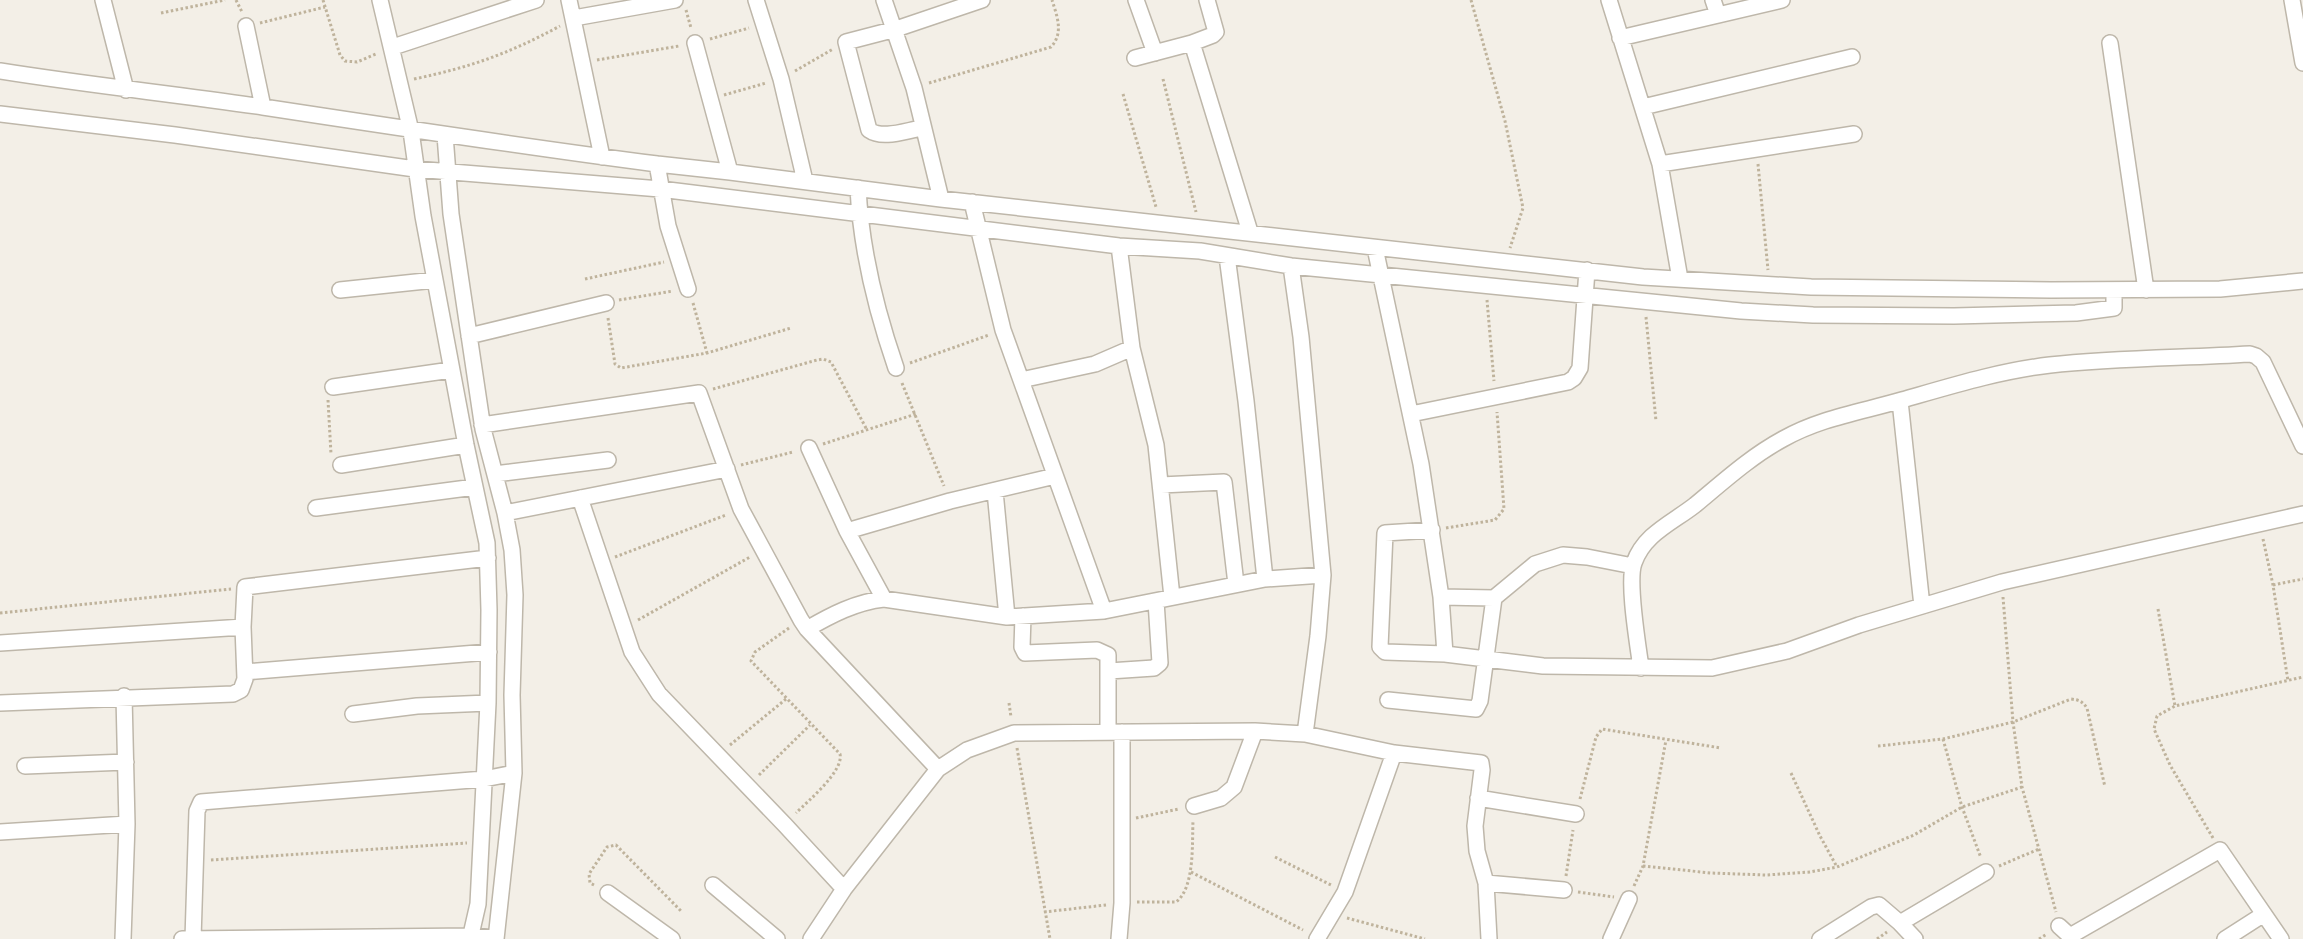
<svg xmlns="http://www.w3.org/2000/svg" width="2303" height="939" viewBox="0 0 2303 939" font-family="Overpass,sans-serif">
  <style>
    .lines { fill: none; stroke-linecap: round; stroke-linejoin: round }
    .minor-casing { stroke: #beb7aa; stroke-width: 18 }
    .path { stroke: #bfb39c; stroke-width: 3; stroke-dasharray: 2.5 2.5; stroke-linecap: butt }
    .minor { stroke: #fff; stroke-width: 15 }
  </style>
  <rect width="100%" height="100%" fill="#f3efe7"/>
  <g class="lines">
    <!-- minor casing -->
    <g class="minor-casing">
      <path id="minor" d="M103,0L126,90
        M380,0L411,131L423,216L466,445L487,543L489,610L488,703L478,904L470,939
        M569,0L602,157
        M756,0L781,79L805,181
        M884,0L914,88L941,199
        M1136,0L1155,53
        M1609,0L1660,164L1680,279
        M1713,0L1718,15
        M2292,0L2303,63
        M574,18L675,0
        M246,26L263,107
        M1620,38L1782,0
        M695,43L730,172L941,199L1643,277L1811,287L2051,290L2220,289L2303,281
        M1192,43L1213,35L1216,32L1207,0
        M2110,43L2146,290
        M393,47L536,0
        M1135,58L1192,43L1250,232
        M0,71C87,85 175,94 263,107C394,127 525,147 657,164L668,226L688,289
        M1643,107L1852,57
        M0,114L175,135L415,169L660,189L1119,246L1200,251L1291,266L1741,311L1813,315L1954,316L2076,313L2114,308V290
        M923,128C907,130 883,140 869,130L846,42L896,29L982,0
        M445,135L451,214L483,429L505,513L512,550L515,595L512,695L514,773L496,939
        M657,164L730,172
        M1660,164L1854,134
        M858,188C861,250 876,310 896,368
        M972,202L1003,330L1104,611
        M1119,246L1132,348L1156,445L1172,597
        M1375,248L1421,464L1441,597L1445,654
        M1227,256L1246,401L1265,579
        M1291,266L1301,337L1323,575L1318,636L1305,734
        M340,290L435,280
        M469,336L606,303
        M1021,380L1095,364L1132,348
        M333,387L451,370
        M1900,401L1922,606
        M1411,414L1568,382L1574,378L1580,368L1587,270
        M482,425L699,393L741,509L801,620L807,629L938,769
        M809,448L847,531L884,599
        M341,465L466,445
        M495,474L608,460
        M1161,485L1224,482L1236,584
        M995,491L1007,617
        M580,498L632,652L659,694L785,825L844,889
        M316,508L475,487
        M505,513L727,469
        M1432,530L1385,533L1380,647L1385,652L1445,654L1543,666L1712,668L1787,651L1859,625L2002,582L2303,514
        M847,531L950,501L1055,476
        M1441,597L1494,598L1535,564L1563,555L1587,557L1633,566
        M1023,616L1022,647L1025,653L1097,650L1108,655V732
        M807,629C831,615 856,602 884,599L1007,617L1104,611L1265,579L1323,575
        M0,643L243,627
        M1641,668C1638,645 1627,582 1634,563C1644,534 1672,523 1695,505C1724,481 1750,457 1783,439C1820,418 1861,412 1902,400C1951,386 1999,371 2050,365C2116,358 2184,358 2250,354L2256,356L2263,362L2303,446
        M1109,671L1154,668L1160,663L1156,601
        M245,672L489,652
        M1388,700L1476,709L1480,701L1494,598
        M0,703L233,694L241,690L245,679L243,627L245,587L488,558
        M353,714L417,706L488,703
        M25,766L126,762
        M1478,798L1576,814
        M1194,806L1221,798L1234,787L1255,731
        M0,832L127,824
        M1486,883L1564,890
        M713,885L777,939
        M608,893L672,939
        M1900,923L1986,872
        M2059,926L2070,936L2220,850L2281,939
        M123,939L127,824L124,696
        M182,939L472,936L496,938
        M193,939L197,811L201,802L484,779L514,773
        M811,939L844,889L938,769L967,750L1014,733L1255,731L1305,734L1394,753L1481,763L1482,770L1475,826L1477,851L1486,883L1489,939
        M1119,939L1122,903V732
        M1317,939L1345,892L1394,753
        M1611,939L1629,899
        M1820,939L1871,907L1879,905L1900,923L1915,939
        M2225,939L2264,914"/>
    </g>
    <!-- path -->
    <path class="path" d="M236,0L242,12
      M323,0L340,55L345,61L357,62L376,54
      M1471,0L1505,121L1523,208L1510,248
      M686,10L691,28
      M161,13L225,0
      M260,23L325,7
      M710,39L749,28
      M597,60L679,46
      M795,71L833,49
      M414,79C471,67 508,54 560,26
      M1163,79L1196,212
      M929,83L1051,47C1064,33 1057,16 1052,0
      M1123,94L1156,207
      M724,95L766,83
      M1758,164L1768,270
      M585,279L664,262
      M619,300L673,291
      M1487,300L1494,381
      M693,303L707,353
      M1646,317L1656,421
      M608,318L615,364L621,368L707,353L791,328
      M910,363L989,335
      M902,383L944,486
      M713,389L817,360L823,359L831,362L867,430
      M328,400L331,454
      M823,444L916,414
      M741,465L793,452
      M1446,528L1495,520L1504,509L1497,412
      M2263,539L2273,585L2288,681
      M615,557L726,515
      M2273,585L2303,579
      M2003,597L2013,722L2022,787L2056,912
      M2158,609L2175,706
      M0,613L231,589
      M638,620L750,557
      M789,628L755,652L751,661L840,754C844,771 808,801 796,813
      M1009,703L1011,717
      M1943,739L1962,807L1981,858
      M730,745L786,699
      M1878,746L1943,739L2013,722L2071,699C2079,700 2082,701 2087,708L2105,787
      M1017,748L1050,939
      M1791,773L1820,836L1837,867
      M759,775L810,725
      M1580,799L1596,737L1602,729L1721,748
      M1136,818L1179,809
      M2213,838L2170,765L2154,729L2157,716L2175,706L2303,677
      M1275,857L1331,885
      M211,860L467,843
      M1643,866L1711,873L1766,875L1810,872L1837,867L1914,835L1962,807L2022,787
      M1999,866L2039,849
      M1191,872L1303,930
      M1566,876L1573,830
      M594,885L590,883L589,874L607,847L616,845L682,912
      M1634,886L1643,866L1666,740
      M1578,892L1614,897
      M1137,902H1176C1195,888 1192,842 1193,821
      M1044,912L1106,905
      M1347,918L1425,939
      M1877,939L1887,932
      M2039,939L2047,934"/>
    <!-- minor -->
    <use href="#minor" class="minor"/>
  </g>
</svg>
